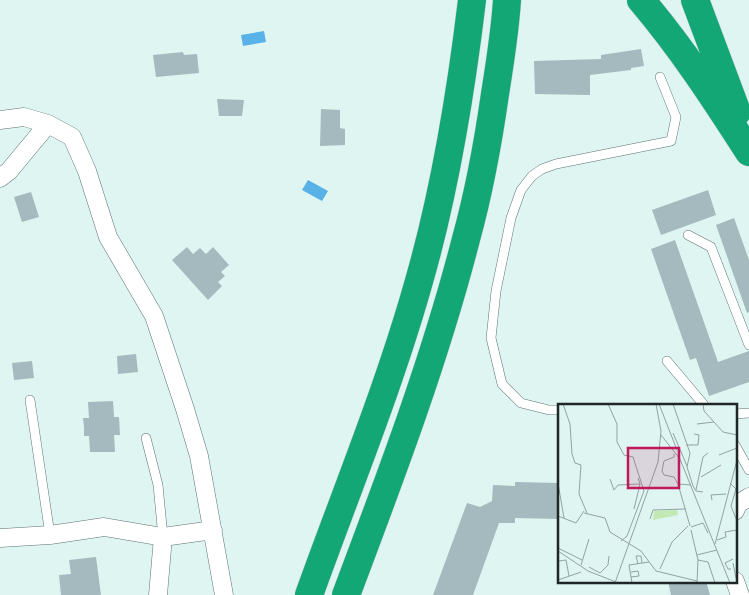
<svg xmlns="http://www.w3.org/2000/svg" width="749" height="595" viewBox="0 0 749 595" font-family="Overpass,sans-serif">
  <style>
    .water { fill: #58b1e7 }
    .building { fill: #a4babf }
    .lines { fill: none; stroke-linecap: round; stroke-linejoin: round }
    .lane-casing { stroke: #5e7371; stroke-width: 10 }
    .street-casing { stroke: #5e7371; stroke-width: 19 }
    .highway-casing { stroke: #d2d4d4; stroke-width: 29 }
    .lane { stroke: #fff; stroke-width: 9 }
    .street { stroke: #fff; stroke-width: 18 }
    .highway { stroke: #13a775; stroke-width: 28 }
    .inset-road { fill: none; stroke: #91a3a0; stroke-width: 1 }
    .view { fill: #c2185b; fill-opacity: 0.15; stroke: #c2185b; stroke-width: 2.5 }
    .inset-edge { fill: none; stroke: #1e2726; stroke-width: 2.5 }
  </style>
  <rect width="100%" height="100%" fill="#def5f2"/>
  <!-- water -->
  <path class="water" d="M264,31L266,42L243,46L241,35Z
    M308,180L328,191L322,201L302,190Z"/>
  <!-- building -->
  <path class="building" d="M641,49L644,66L631,68V70L590,75V95L535,94L534,61L601,59V55Z
    M183,52L184,55L197,54L199,73L156,77L153,55Z
    M217,99L244,100L242,116H219Z
    M321,109L340,110V128L345,129V145L320,146Z
    M708,190L716,215L661,235L652,210Z
    M31,192L39,217L22,222L14,197Z
    M734,218L749,260V312L747,313L716,225Z
    M675,240L718,362L749,351V382L709,396L696,358L690,360L651,249Z
    M187,247L193,254L200,248L206,254L213,247L229,265L221,272L225,276L218,282L222,286L208,300L172,260Z
    M136,354L138,372L118,374L117,356Z
    M32,361L34,378L14,380L12,363Z
    M113,401L114,417H119L120,435H114L115,452H90L89,436H84V427L83,418H89L88,402Z
    M515,482L559,483V519L515,518V523H499L473,595H433L467,503L480,507L492,501L493,485L515,486Z
    M96,557L101,595H61L59,575L71,574L69,560Z
    M668,581H706L710,595H671Z"/>
  <g class="lines">
    <!-- lane casing -->
    <g class="lane-casing">
      <path id="lane" d="M688,235L711,247L749,345
        M667,361L704,405
        M30,400L50,535
        M559,410H549L521,403L502,384L491,338L496,291L511,218L521,190L532,176L542,169L556,164L671,141L676,117L660,77
        M735,414L749,413
        M146,438L158,485L163,537
        M735,445L749,470"/>
    </g>
    <!-- street casing -->
    <g class="street-casing">
      <path id="street" d="M0,120L24,117L48,124L72,137L87,171L108,237L154,316L185,409L199,456L224,595
        M0,178L9,171L48,124
        M735,511L738,504L749,497
        M0,538L50,535L104,527L163,537
        M735,581L740,595
        M158,595L163,537L213,530"/>
    </g>
    <!-- highway casing -->
    <g class="highway-casing">
      <path id="highway" d="M641,0C681,47 715,99 749,152
        M695,0L737,112
        M309,595C347,489 391,383 421,274C446,185 461,92 472,0
        M346,595C390,478 435,360 466,239C479,192 488,143 495,94C500,63 505,32 507,0"/>
    </g>
    <!-- lane -->
    <use href="#lane" class="lane"/>
    <!-- street -->
    <use href="#street" class="street"/>
    <!-- highway -->
    <use href="#highway" class="highway"/>
  </g>
  <!-- overview -->
  <g transform="translate(558 404)">
    <rect width="179" height="179" fill="#def5f2"/>
    <path d="M119,106L120,111L95,116L96,107Z" fill="#c2e9b4"/>
    <path class="inset-road" d="M5,0L12,20L14,50L17,59L23,61L21,90L29,109M50,0L59,20V38L66,51L75,53L86,87L69,132L63,137M101,0L119,46M115,0L132,49L129,63L135,82L138,87L145,88M145,0L146,7L165,28L179,31M139,20L156,18M115,29L129,62M103,31L122,55M128,41H140L141,31L136,30M116,50V53L106,57L104,67L106,71L116,73L120,80M161,51L179,44M122,55L172,179M143,73L163,61M52,75L56,86L60,81L82,80L80,74M0,79L6,114M172,79L178,85L173,102L179,117M138,86L145,53L150,49M154,96L153,91L168,90M76,105L82,80M26,109L47,114L52,128L83,147L98,167L139,177M0,112L18,119L26,107M92,115L95,106L128,105M132,122L120,80L133,81M133,123L145,119L150,129M133,126L140,156L139,179M159,136L168,133L167,128L179,126M157,140L179,56M0,144L24,156M0,147L30,167L58,178M139,151L159,146M140,156L150,158L157,179M1,157L8,156L11,172M175,159L178,174M80,160L78,152H83L84,159M23,161L31,135M31,163L42,169L50,161L51,152M102,165L114,138L130,122M173,165H170L167,159L175,155M73,168L80,167L81,172L73,173M0,176L23,168M57,179L100,58L103,27L98,0M74,179L71,161L91,158"/>
    <path class="view" d="M70,44H121V84H70Z"/>
    <rect width="179" height="179" class="inset-edge"/>
  </g>
</svg>
